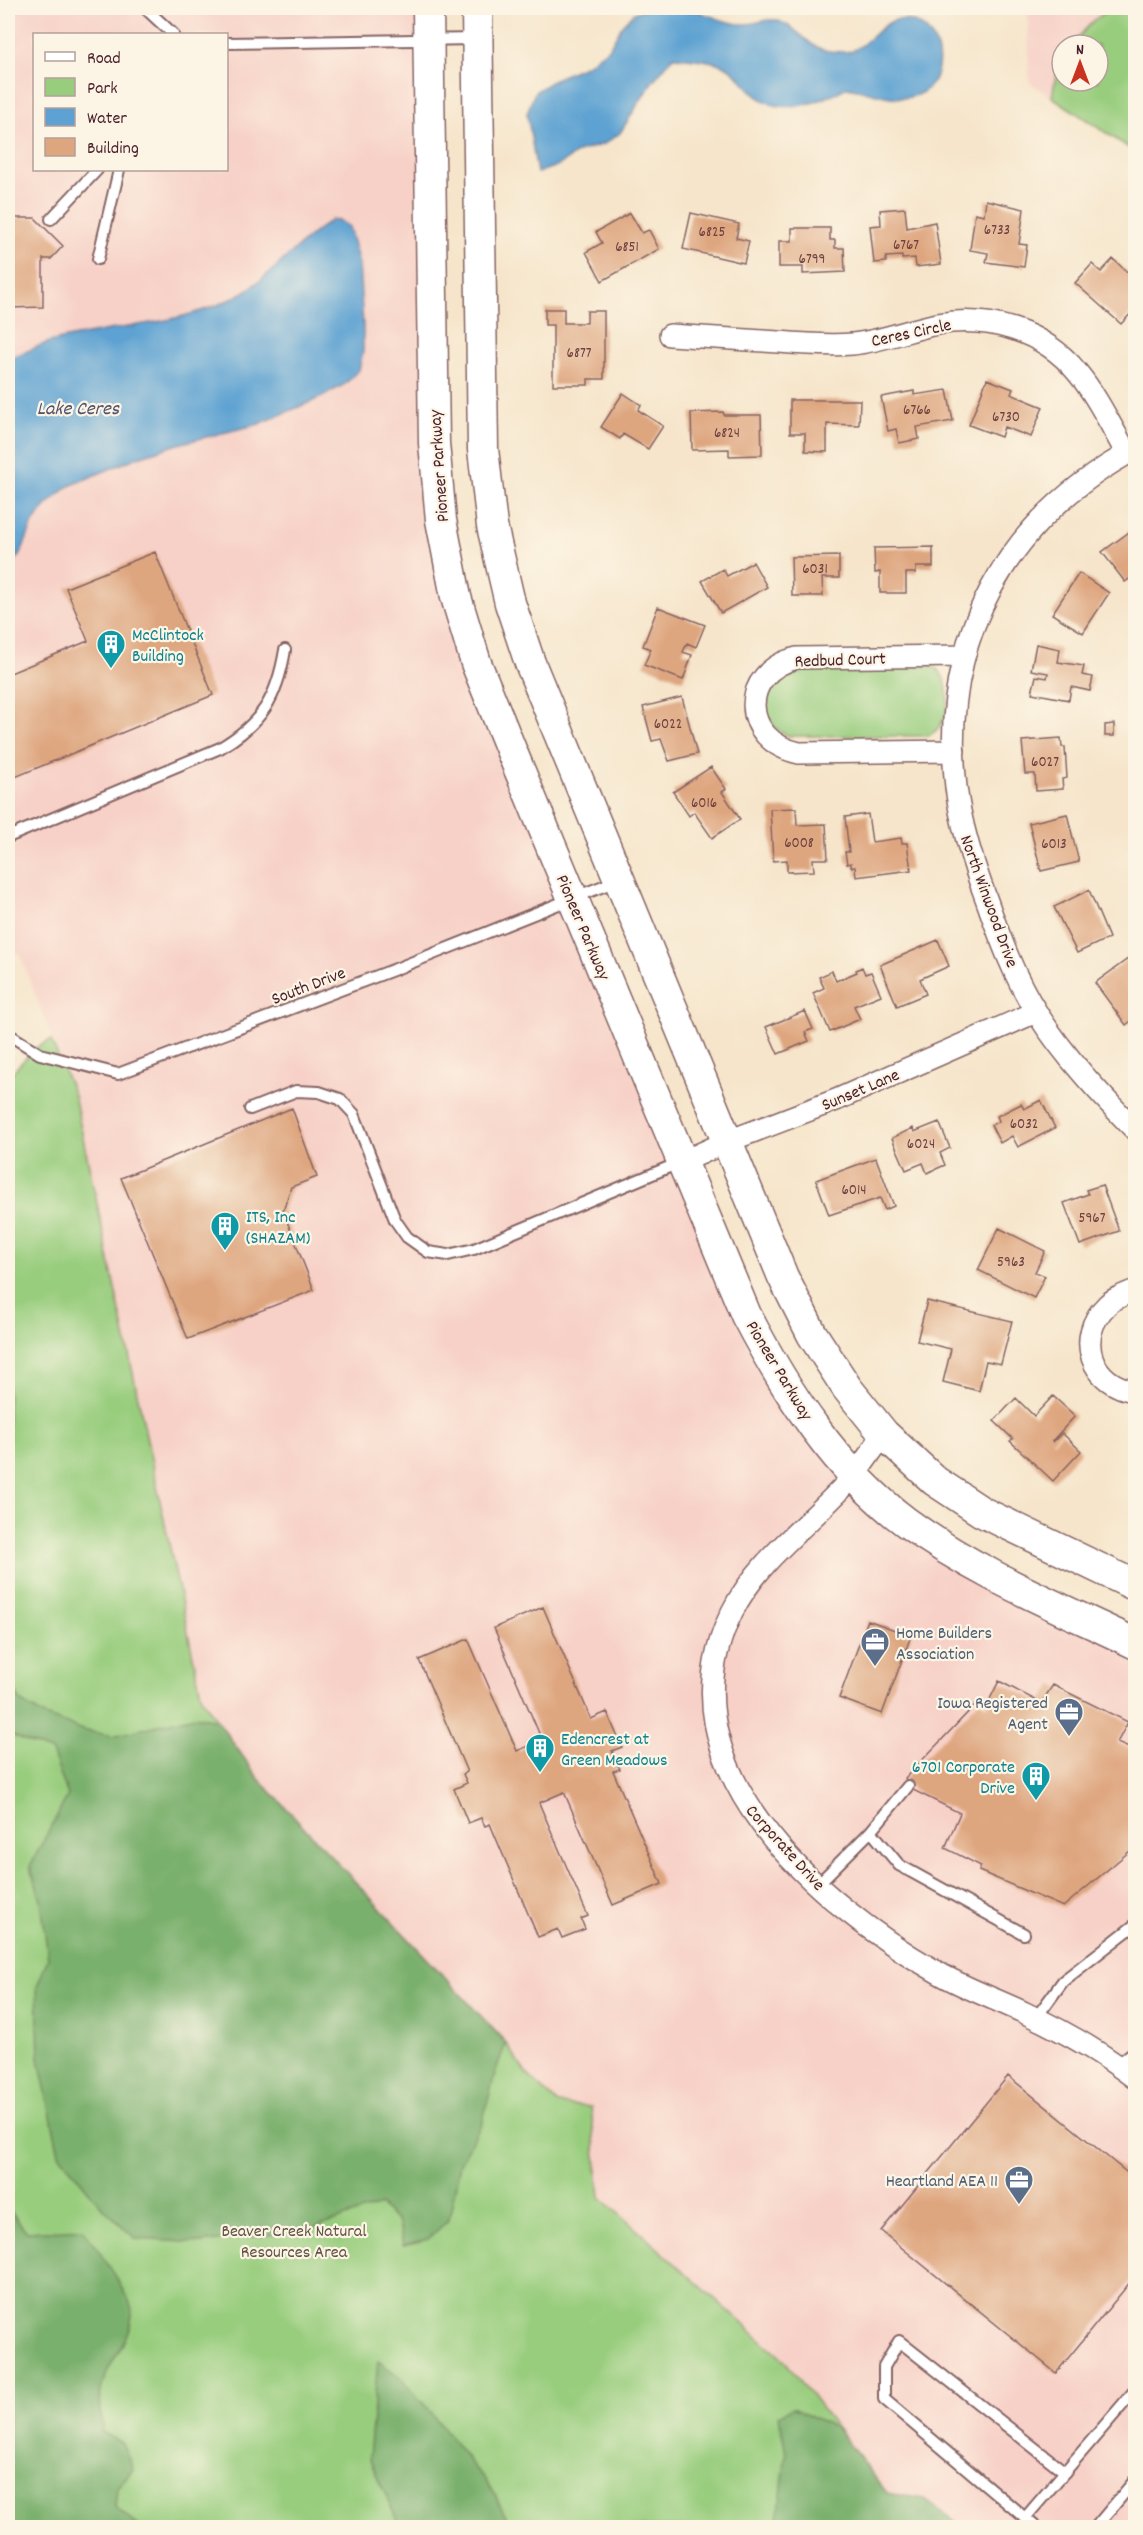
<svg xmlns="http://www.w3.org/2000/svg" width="1143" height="2535" viewBox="0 0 1143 2535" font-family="Dekko,sans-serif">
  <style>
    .built { fill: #f7d1c7; fill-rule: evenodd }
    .green { fill: #99cd7e; stroke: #727654; stroke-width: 1.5 }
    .forest { fill: #7ab06d; stroke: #62684c; stroke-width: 1.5 }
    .water { fill: #5da2d2; stroke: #54607e; stroke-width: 1.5 }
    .building { fill: #dea67f }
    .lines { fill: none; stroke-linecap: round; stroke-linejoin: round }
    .lane-casing { stroke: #866463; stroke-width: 14 }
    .street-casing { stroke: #866463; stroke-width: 24 }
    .secondary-casing { stroke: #866463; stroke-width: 33 }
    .lane { stroke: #fff; stroke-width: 10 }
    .street { stroke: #fff; stroke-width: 21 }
    .secondary { stroke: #fff; stroke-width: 30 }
    .labels { text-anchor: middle; stroke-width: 4.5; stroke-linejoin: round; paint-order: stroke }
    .number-label { font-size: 15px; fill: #6f4140 }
    .street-label { font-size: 18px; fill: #4a1f2b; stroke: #fcf5e5 }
    .culture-label { font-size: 18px; fill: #0d838f; stroke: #fcf5e5; text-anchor: start }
    .service-label { font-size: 18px; fill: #4e5e75; stroke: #fcf5e5; text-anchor: end }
    .park-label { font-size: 18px; fill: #625344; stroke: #fcf5e5 }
    .water-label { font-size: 20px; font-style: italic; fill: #52536e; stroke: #fcf5e5 }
  </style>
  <rect width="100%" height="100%" fill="#fcf5e5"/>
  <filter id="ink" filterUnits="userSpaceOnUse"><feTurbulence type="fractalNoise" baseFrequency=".0167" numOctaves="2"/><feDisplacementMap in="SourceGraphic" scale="12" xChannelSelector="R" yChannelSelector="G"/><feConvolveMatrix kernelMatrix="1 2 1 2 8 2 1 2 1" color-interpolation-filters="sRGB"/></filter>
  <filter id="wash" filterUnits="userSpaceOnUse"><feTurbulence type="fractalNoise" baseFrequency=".008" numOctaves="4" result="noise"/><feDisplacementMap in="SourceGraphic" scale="24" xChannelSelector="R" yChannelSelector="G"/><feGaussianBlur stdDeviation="1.35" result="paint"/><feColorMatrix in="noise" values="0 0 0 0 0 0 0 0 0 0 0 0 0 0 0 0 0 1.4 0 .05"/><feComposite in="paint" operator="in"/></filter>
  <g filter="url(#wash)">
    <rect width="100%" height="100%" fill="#f6e5cb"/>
    <!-- built -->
    <path class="built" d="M8,8H428L441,520L559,897L770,1398L873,1506L1135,1655V2527H931L887,2493L785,2361L600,2197L591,2107L558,2104L525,2072L506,2043L258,1777L202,1699L74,1095L19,952L8,956ZM34,34H226V170H34Z
      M1028,8H1135V152L1029,82ZM1062,45H1098V81H1062Z"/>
    <!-- green -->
    <path class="green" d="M1112,8H1135V152L1052,97L1055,80L1062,60V81H1098V45H1071L1094,20Z
      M933,666C955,679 952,727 927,736H789C767,727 763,711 766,689L790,668Z
      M51,1040L74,1095L202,1699L258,1778L506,2043L525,2072L558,2104L591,2107L600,2197L785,2361L887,2493L931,2527L8,2528V1077L35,1048Z"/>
    <!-- forest -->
    <path class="forest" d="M8,1677L21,1702L45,1716L86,1731L113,1736L195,1716L217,1720L258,1778L506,2043L496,2070L482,2123L460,2163L449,2219L428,2239L403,2245L399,2223L380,2205L309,2230L201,2243L136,2239L99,2204L59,2154L39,2059L37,1986L48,1959L41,1900L30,1866L68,1795L52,1752L8,1734Z
      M8,2208L27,2232L83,2229C94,2245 133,2296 132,2313C131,2342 106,2363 101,2390C99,2403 102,2419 102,2432L122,2443L133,2470L117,2487L115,2507L140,2527H8Z
      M378,2361L399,2376L429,2410L493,2491L511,2527H400L369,2458Z
      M793,2407L836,2428L887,2493L925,2499L963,2527H777L786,2454L779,2415Z"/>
    <!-- water -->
    <path class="water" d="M647,8C660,8 675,5 688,8C707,13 724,24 744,24C754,25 766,18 775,20C796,24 809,50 830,51C836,51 846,53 852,51C875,42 885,10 914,22C947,35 948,90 910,97C890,101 867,90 847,87C823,101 783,118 757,96C746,87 739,74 727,67C716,60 687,58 673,57L652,82L620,133L604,144L578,152L559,165L537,173L527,113L535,92L557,78L587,65L610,47L622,25L634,13Z
      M332,220L340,221L349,227L359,264L363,325V351L359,370L345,384L322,397L259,424L182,443L138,457L69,486L46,506L33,523L21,553L8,570V357C23,355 36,346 50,342C115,324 185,327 244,292C274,274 302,238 332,220Z"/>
    <g id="blocks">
      <!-- building -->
      <path class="building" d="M986,200L1024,209L1019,244L1027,245L1024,267L986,262L988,253L970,250L975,213L984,215Z
        M905,208L907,228L935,222L941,264L916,267L915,258L902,259V256L886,257V262L874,263L870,226L881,225L880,210Z
        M630,213L642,233L649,230L659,249L602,281L586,252L602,243L596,232Z
        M691,213L739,224L736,238L749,241L744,263L683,249Z
        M8,218H35L63,246L51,259H43V307L8,308Z
        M792,228H830V240H835V248H844L845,272L803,274V267H779V241H792Z
        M1113,259L1136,280V308L1121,324L1075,283L1092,264L1101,272Z
        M545,309H564V323H587V311H604V379H588V385H553V325H545Z
        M987,379L1013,389L1011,394L1043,407L1031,437L1004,427L1001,437L969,425Z
        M947,390L953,421L917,427L919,439L899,443L896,429L888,431L881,397L914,391V395Z
        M623,393L641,405L638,410L663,426L648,449L623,434L620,439L601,427Z
        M790,400H860L859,425L827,424V452L805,451V433H790Z
        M723,412L724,415H761L762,455L729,456V449L692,450L691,413Z
        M1136,527V574L1125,582L1102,552Z
        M933,547V567H916V573H906V593H880V572L875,573L874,548Z
        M155,552L213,695L8,780V674L88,641L66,588Z
        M839,556V578H822L823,596H792L791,557Z
        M753,562L767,587L721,613L702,581L723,569L727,576Z
        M1079,573L1109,593L1083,633L1052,614Z
        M658,607L705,625L696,647L687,643L683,652L692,655L683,680L644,665L651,649L643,646Z
        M1036,644L1060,649L1058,662L1084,666L1082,675L1093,677L1090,691L1071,687L1069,700L1032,693L1036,676L1047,678L1048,673L1031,670Z
        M682,697L697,754L669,761L661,739L652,741L643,707Z
        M1114,724V736H1105V725Z
        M1061,738L1062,747H1065L1067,778L1062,779L1063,789L1036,791L1035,774H1025L1022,741Z
        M711,767L726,789L722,792L740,819L712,838L694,812L689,816L673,792Z
        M796,808L797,825L826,824L828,859H813L814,871L787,872V860L773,861L770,809Z
        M868,814L872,842L901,838L902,843H907L911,870L856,877L855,867H851V863L847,864L845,852H849L845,817Z
        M1067,814L1079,862L1041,871L1029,823Z
        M1089,890L1109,938L1077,953L1054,907Z
        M938,940L949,966L920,979L926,994L897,1006L880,965Z
        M1136,953V1017L1126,1025L1095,983Z
        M862,967L865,974L871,972L881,995L854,1006L860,1019L830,1032L813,993L824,988L819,977L832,971L836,981L857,972L856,970Z
        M805,1011L813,1029L805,1032L809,1041L778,1054L766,1027Z
        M1041,1100L1055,1128L1018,1147L1012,1136L1000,1143L991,1125L999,1121L997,1116L1021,1104L1024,1109Z
        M292,1108L317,1177L291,1187L283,1211L314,1290L188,1339L121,1178Z
        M939,1122L950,1148L940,1153L945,1165L927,1173L923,1163L906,1170L892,1138L913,1128L914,1132Z
        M876,1158L894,1206L885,1210L880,1198L829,1215L816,1180Z
        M1102,1185L1119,1231L1080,1245L1064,1203L1088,1194L1086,1190Z
        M999,1228L1045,1251L1035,1272L1045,1276L1034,1298L978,1270Z
        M927,1301L1012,1321L1001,1364L986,1361L979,1391L943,1382L951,1349L917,1341Z
        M1053,1396L1075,1416L1052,1441L1053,1442L1062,1433L1081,1451L1053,1481L1010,1441L1013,1439L994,1421L1016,1398L1034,1416Z
        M543,1607L591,1719L607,1712L622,1747L612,1751L620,1769L613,1771L662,1884L613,1905L564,1792L539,1803L588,1916L581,1919L585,1929L562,1938L558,1929L538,1937L490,1824L485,1826L481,1818L468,1823L454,1789L467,1783L463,1774L467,1772L419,1660L468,1639L517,1751L542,1740L494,1628Z
        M868,1620L911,1636L882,1714L839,1698Z
        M999,1681L1041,1703L1053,1685L1128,1722L1117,1743L1136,1751V1846L1063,1907L979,1871L981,1866L945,1848L960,1813L913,1790L905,1778L979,1701L987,1705Z
        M1008,2076L1136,2180V2275L1056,2373L881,2231Z"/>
    </g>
  </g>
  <g filter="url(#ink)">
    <use href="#blocks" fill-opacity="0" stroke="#866463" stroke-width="1.5"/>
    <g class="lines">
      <!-- lane casing -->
      <g class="lane-casing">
        <path id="lane" d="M145,8L173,34
          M226,43L476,39
          M51,219L97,170
          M98,259L119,170
          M8,837L220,748C262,723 277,698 285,650
          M8,1034L40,1054L118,1074L393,970L616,881
          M250,1109L296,1091L319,1092L340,1099L354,1114L395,1220L407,1237L428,1252L448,1255L474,1249L681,1162
          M871,1831L899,1865L1024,1934
          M817,1885L871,1831L908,1786
          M1036,2018L1063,1981L1136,1924
          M1117,2065L1136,2050
          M1025,2518L884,2399V2367L899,2341L1065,2472
          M1037,2528L1025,2518L1136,2389
          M1095,2528L1136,2479"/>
      </g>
      <!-- street casing -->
      <g class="street-casing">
        <path id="street" d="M670,335C706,337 743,340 779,342C803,344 828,346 852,344C882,341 908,330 937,324C988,315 1044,331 1077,372C1097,396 1111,426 1127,454
          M1136,449C1006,518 939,640 956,787C961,826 973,864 987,901C1000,938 1015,979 1037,1013C1064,1056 1100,1094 1136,1131
          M954,751L799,753C741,741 738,672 797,658L964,656
          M682,1162L726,1142L836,1100L1036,1012
          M1136,1290C1126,1294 1114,1298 1107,1305C1074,1337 1091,1386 1136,1391
          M884,1434C874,1447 865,1462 854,1475C815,1521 760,1556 732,1612C656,1765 818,1904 937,1972C964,1988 996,1999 1025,2013C1064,2031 1102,2053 1136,2079"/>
      </g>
      <!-- secondary casing -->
      <g class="secondary-casing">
        <path id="secondary" d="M428,8L434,443L441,520L456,597L476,663L514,757L746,1315C786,1392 836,1470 906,1522C975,1573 1059,1607 1136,1644
          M477,8L483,449L492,526L510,603L530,663L783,1277L812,1334L847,1388L884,1434L935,1481L982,1512L1136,1586"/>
      </g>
      <!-- lane -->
      <use href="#lane" class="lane"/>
      <!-- street -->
      <use href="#street" class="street"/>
      <!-- secondary -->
      <use href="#secondary" class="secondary"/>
    </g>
  </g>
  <!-- icons -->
  <defs>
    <g id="building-pin" transform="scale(1.5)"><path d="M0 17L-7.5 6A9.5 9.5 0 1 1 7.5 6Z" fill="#0f9aa8" stroke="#fcf5e5"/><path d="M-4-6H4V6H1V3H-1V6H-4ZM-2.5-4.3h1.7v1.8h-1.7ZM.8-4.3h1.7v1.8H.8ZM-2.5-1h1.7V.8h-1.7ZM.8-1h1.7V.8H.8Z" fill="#fff"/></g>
    <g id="office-pin" transform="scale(1.5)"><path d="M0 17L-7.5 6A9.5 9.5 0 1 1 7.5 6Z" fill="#5c6f8a" stroke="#fcf5e5"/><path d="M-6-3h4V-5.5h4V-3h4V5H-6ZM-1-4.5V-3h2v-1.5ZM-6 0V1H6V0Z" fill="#fff"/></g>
  </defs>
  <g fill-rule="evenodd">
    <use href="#building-pin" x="111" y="644"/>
    <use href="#building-pin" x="225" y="1226"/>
    <use href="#office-pin" x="875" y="1642"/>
    <use href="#office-pin" x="1069" y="1712"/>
    <use href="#building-pin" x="540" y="1748"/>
    <use href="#building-pin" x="1036" y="1776"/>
    <use href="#office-pin" x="1019" y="2180"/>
  </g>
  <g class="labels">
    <!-- number labels -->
    <g class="number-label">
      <text x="997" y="234">6733</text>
      <text x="712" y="236">6825</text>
      <text x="906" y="249">6767</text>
      <text x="627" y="251">6851</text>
      <text x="812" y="263">6799</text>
      <text x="579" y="357">6877</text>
      <text x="917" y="414">6766</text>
      <text x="1006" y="421">6730</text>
      <text x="727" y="437">6824</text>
      <text x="815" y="573">6031</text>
      <text x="668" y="728">6022</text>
      <text x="1045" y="766">6027</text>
      <text x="704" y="807">6016</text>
      <text x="799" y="847">6008</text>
      <text x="1054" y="848">6013</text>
      <text x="1024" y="1128">6032</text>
      <text x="921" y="1148">6024</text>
      <text x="854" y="1194">6014</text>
      <text x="1092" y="1222">5967</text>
      <text x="1011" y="1266">5963</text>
    </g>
    <!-- street labels -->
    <g class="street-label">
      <text transform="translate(911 332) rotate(-12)" y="6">Ceres Circle</text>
      <text transform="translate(438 466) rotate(-94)" y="6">Pioneer Parkway</text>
      <text transform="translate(840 659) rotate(-2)" y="6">Redbud Court</text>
      <text transform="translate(990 901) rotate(70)" y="6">North Winwood Drive</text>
      <text transform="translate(584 927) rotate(67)" y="6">Pioneer Parkway</text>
      <text transform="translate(308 985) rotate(-21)" y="6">South Drive</text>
      <text transform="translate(860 1089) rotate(-23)" y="6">Sunset Lane</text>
      <text transform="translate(780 1370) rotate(59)" y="6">Pioneer Parkway</text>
      <text transform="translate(786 1847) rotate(48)" y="6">Corporate Drive</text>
    </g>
    <!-- culture labels -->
    <g class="culture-label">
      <text x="132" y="640">McClintock<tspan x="132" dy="21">Building</tspan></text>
      <text x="246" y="1222">ITS, Inc<tspan x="246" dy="21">(SHAZAM)</tspan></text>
      <text x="561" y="1744">Edencrest at<tspan x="561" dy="21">Green Meadows</tspan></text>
      <text x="1015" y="1772" text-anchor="end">6701 Corporate<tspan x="1015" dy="21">Drive</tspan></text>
    </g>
    <!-- service labels -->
    <g class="service-label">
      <text x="896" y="1638" text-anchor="start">Home Builders<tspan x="896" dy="21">Association</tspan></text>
      <text x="1048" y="1708">Iowa Registered<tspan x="1048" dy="21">Agent</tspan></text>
      <text x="998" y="2186">Heartland AEA 11</text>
    </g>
    <!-- park labels -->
    <g class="park-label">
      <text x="294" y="2236">Beaver Creek Natural<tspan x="294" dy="21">Resources Area</tspan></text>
    </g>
    <!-- water labels -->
    <g class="water-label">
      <text x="78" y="414">Lake Ceres</text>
    </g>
  </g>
  <!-- margin -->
  <rect width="1143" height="2535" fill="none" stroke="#fcf5e5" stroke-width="30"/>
  <!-- legend -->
  <rect x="33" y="33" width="195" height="138" fill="#fcf5e5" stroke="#b59f9b" stroke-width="1.5"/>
  <rect x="45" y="52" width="30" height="9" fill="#ffffff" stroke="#b59f9b" stroke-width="1.5"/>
  <text x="87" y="63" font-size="18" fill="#4a1f2b">Road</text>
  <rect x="45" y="78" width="30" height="18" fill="#99cd7e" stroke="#b59f9b" stroke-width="1.5"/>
  <text x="87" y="93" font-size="18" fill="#4a1f2b">Park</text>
  <rect x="45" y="108" width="30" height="18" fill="#5da2d2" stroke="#b59f9b" stroke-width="1.5"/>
  <text x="87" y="123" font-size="18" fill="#4a1f2b">Water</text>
  <rect x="45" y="138" width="30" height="18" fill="#dea67f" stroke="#b59f9b" stroke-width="1.5"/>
  <text x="87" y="153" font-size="18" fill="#4a1f2b">Building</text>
  <!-- north arrow -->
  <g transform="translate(1080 63)"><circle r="28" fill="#fcf5e5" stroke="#b59f9b" stroke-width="1.5"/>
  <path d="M0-4.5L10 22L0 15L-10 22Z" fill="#c8321e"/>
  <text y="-9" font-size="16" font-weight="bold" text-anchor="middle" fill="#4a1f2b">N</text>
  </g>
</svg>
